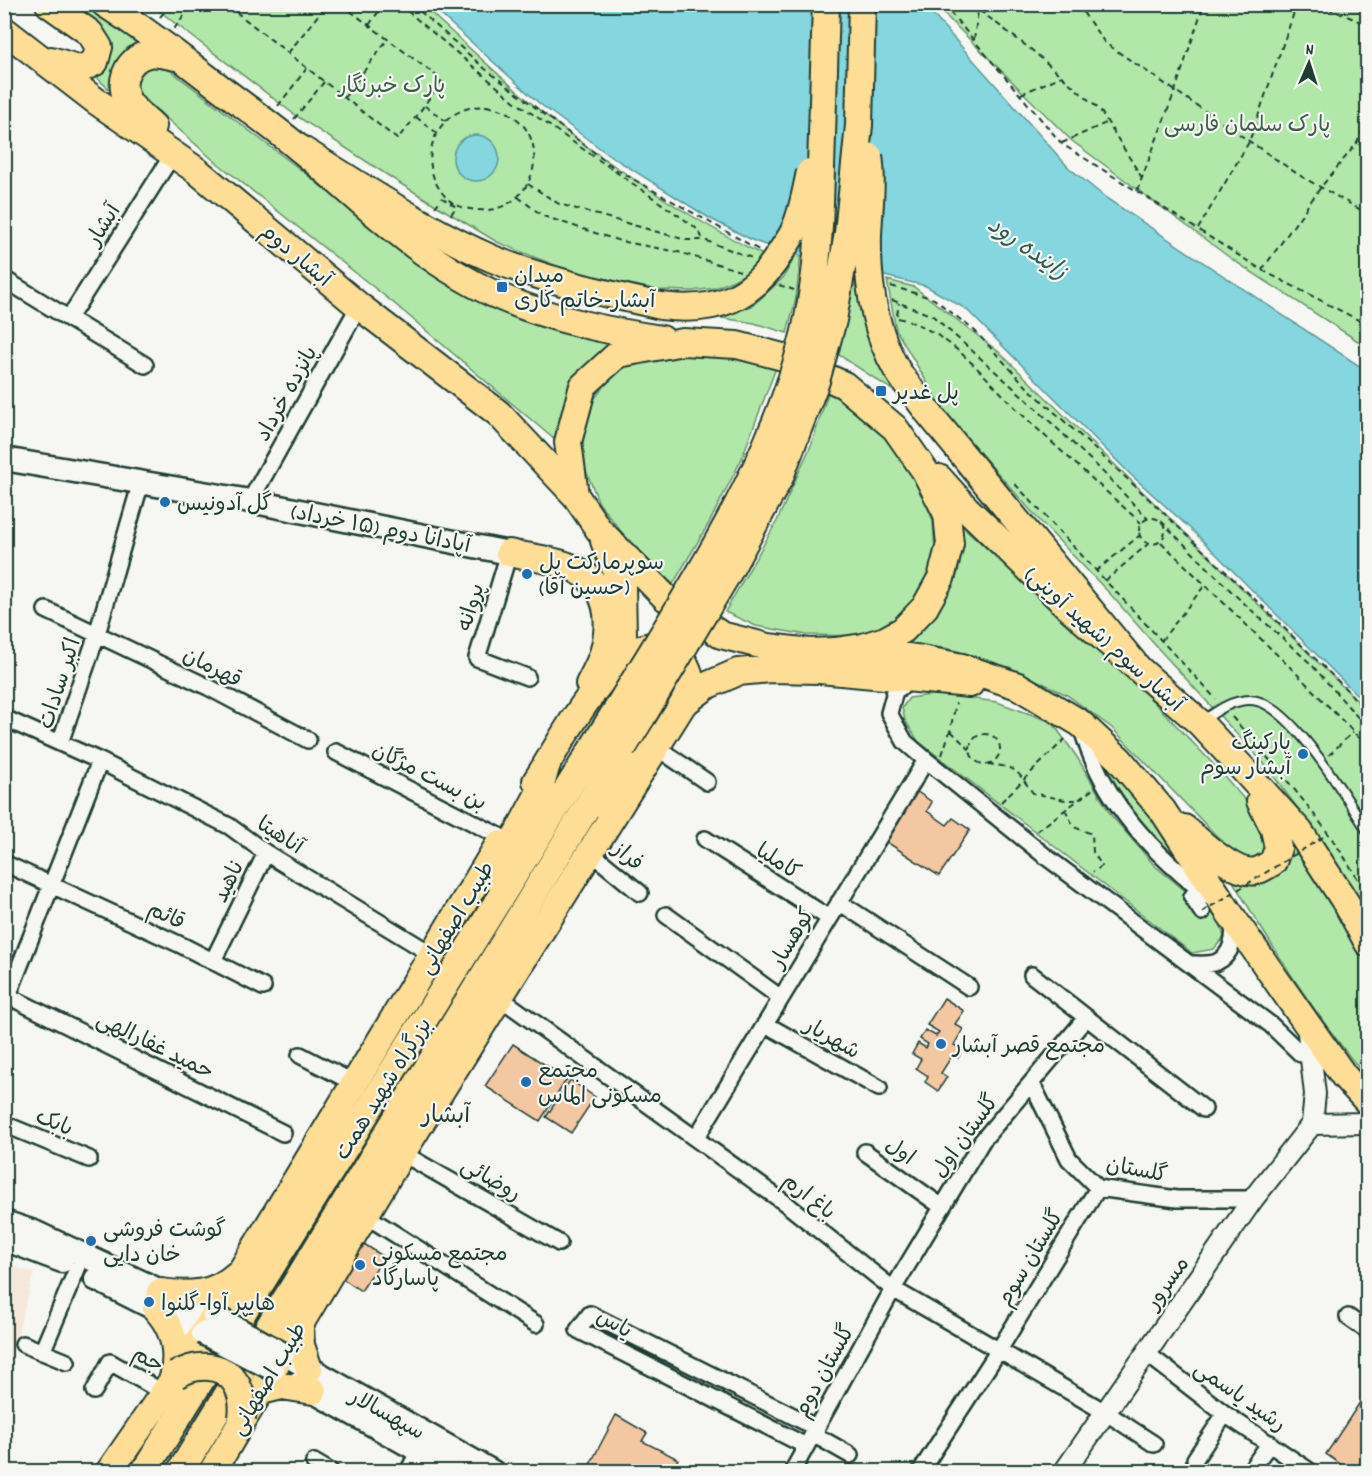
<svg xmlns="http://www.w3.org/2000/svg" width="1372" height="1476" viewBox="0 0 1372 1476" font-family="Dekko,'Playpen Sans Arabic',sans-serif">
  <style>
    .built { fill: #f5e8da }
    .green { fill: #b1e7a9; stroke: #68926e; stroke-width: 1.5 }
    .water { fill: #85d6de; stroke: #5c999a; stroke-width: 1.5 }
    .building { fill: #f3c7a2; stroke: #1f3d34; stroke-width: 1.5 }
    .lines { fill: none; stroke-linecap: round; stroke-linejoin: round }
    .service-casing { stroke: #1f3d34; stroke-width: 12 }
    .minor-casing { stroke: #1f3d34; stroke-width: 20 }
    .tertiary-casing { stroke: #1f3d34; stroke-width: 24 }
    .secondary-casing { stroke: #1f3d34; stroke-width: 27 }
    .primary-casing { stroke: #1f3d34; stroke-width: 30 }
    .trunk-casing { stroke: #1f3d34; stroke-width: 30 }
    .path { stroke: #1f3d34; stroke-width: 2; stroke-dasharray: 6 4.5; stroke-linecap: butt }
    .service { stroke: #f6f6f2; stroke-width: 8 }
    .minor { stroke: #f6f6f2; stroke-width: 15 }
    .tertiary { stroke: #f6f6f2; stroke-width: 20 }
    .secondary { stroke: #f6f6f2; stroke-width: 22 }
    .primary { stroke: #fede96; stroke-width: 26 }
    .trunk { stroke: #fede96; stroke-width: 26 }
    .secondary-bridge-casing { stroke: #1f3d34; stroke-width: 27; stroke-linecap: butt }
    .primary-bridge-casing { stroke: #1f3d34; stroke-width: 30; stroke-linecap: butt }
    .trunk-bridge-casing { stroke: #1f3d34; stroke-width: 30; stroke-linecap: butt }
    .path-bridge { stroke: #1f3d34; stroke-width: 2; stroke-dasharray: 6 4.5; stroke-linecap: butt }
    .secondary-bridge { stroke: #f6f6f2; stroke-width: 22 }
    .primary-bridge { stroke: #fede96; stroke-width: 26 }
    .trunk-bridge { stroke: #fede96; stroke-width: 26 }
    .poi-dot { fill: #1f6fb2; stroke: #f6f6f2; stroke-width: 2 }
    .labels { text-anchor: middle; stroke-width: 4.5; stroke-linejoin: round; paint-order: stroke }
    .park-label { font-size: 22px; fill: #3c5f4b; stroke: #f6f6f2 }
    .street-label { font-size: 22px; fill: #1f3d34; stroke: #f6f6f2 }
    .poi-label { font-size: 22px; fill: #1f3d34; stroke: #f6f6f2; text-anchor: start }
    .water-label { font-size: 24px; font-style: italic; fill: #335c56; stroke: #f6f6f2 }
    .neighbourhood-label { font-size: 24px; fill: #1f3d34; stroke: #f6f6f2 }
  </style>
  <rect width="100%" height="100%" fill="#f6f6f2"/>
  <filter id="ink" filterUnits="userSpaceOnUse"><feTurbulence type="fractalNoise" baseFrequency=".0167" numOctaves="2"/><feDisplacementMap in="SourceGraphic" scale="12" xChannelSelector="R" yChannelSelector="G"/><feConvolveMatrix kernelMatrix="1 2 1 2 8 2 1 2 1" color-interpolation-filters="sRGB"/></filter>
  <g filter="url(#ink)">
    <!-- built -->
    <path class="built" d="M4,1264L34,1273L10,1361L5,1359Z"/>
    <!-- green -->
    <path class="green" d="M56,5H90L149,45L117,97L92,73L102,69Z
      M153,5H422C477,54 531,108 592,150C646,189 703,225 763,255L751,271L734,280L715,288L692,291L657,290L569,271L497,242L401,184L295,115L172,21Z
      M935,5H1367V347L1233,260L1072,141Z
      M156,63L167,68L301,170L395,246L604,338L608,344L586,367L569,394L555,440L396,305L211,158L137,92L135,83L139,71Z
      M802,244L796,298L787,333L754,323L715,317L752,306L783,278Z
      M851,272L878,355L895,392L839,355Z
      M887,280L914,287L999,352L1367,710V919L1314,830L1266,766L1155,645L1112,596L1039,520L945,413L896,330Z
      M700,349L741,356L776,368L741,460L709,523L673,584L640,556L599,503L581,458L587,409L613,374L649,354Z
      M829,390L888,440L919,485L933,521L935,552L930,574L922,592L892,624L863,636L807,635L756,626L725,612L777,521L812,443Z
      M961,525L1150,698L1219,770L1264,822L1269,847L1258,860L1239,859L1112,728L1067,695L1009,667L951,649L910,644C930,620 954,596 960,564C962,552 961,538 961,525Z
      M939,694L997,702L1052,722L1077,757L1111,815L1154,865L1219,919L1224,937L1214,949L1192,953L918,741L905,720L902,708L909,698Z
      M1108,764L1117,768L1190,868L1181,865L1152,839L1109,779Z
      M1291,839L1355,941L1367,967V1078C1314,1014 1270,944 1228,873L1286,852Z"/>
    <!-- water -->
    <path class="water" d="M430,5H920L936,18L1068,167L1106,198L1367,371V705L1194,532L1130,474L966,309L926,286L786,252L754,241L709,218L609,155L540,104Z
      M453 158a23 23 0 1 1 46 0a23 23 0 1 1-46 0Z"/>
    <!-- building -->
    <path class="building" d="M913,789L932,802L927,811L947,825L953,818L970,830L939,876L882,839Z
      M944,998L964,1011L955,1024L963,1029L954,1045L963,1050L958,1058L953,1054L941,1073L947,1077L938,1091L925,1082L928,1076L916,1068L921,1059L912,1054L918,1043L926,1048L928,1044L920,1039L925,1030L936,1036L939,1032L927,1025Z
      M513,1044L567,1079L540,1121L485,1086Z
      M570,1080L595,1097L571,1133L546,1117Z
      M358,1240L384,1257L361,1291L336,1274Z
      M1368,1390V1472H1352L1326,1454Z
      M616,1415L647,1433L642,1441L678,1459L671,1472H586Z"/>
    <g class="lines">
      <!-- service casing -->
      <g class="service-casing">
        <path id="service" d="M1204,720C1218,710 1232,700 1250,700C1290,700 1348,801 1368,832"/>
      </g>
      <!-- minor casing -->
      <g class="minor-casing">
        <path id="minor" d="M4,279L145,365
          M69,318L173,154
          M250,501L359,306
          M509,553L477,658L527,677
          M46,610L208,687L308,740
          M912,680L895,691L889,713L905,742L926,760L1045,856L1271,1025L1301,1054
          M4,718L100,761L4,1006
          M1082,728C1101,801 1155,856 1214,900
          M60,743L97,634L141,482
          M656,747L707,782
          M336,752L503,838
          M100,761L229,826L266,853L433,955
          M705,839L829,918
          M590,852L640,893
          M4,863L183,946L263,987
          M1198,888L1192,897L1202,912
          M839,902L969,987
          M666,915L781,998
          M213,961L266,853
          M1192,964C1199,964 1211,965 1217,962C1232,955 1236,936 1232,922
          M1032,975L1204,1109
          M4,994L283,1133
          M499,997L785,1203L893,1289L1105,1412L1154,1444
          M765,1024L879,1088
          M300,1055L354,1083
          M1032,1084L1069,1159L1098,1188L1177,1199H1253
          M4,1124L89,1159
          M696,1138L926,760
          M865,1152L941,1206
          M402,1153L559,1243
          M365,1215L536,1324
          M1348,1317L1368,1331
          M23,1344L67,1362
          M42,1352L77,1269
          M1146,1353L1225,1414L1311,1472
          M94,1391L110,1362L164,1393
          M813,1434L850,1455
          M806,1446L578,1330L590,1314L817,1428
          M1195,1459L1225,1414
          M314,1462L331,1472
          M408,1472L423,1442
          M792,1472L893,1289L982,1141L1086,1018
          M920,1472L999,1350L1098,1188
          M1249,1472L1270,1443"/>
      </g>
      <!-- tertiary casing -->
      <g class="tertiary-casing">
        <path id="tertiary" d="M1307,1024L1315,1094L1312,1124
          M1312,1124L1368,1123
          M1064,1472L1253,1199L1312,1124"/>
      </g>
      <!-- secondary casing -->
      <g class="secondary-casing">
        <path id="secondary" d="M4,459L250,501L509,553
          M4,1222L34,1232L214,1316
          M4,1239L62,1261
          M96,1279L203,1333
          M293,1359L493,1472
          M298,1383L457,1472"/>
      </g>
      <!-- primary casing -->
      <g class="primary-casing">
        <path id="primary" d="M49,4L90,33L99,47L95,62L81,69L51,60
          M105,4C145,29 182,59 219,87C248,109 278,130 306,154C368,207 428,266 503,298C554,320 607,331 662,339
          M4,30L96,101L196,170L359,306L498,413L575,495
          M153,126C146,119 135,112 129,103C117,85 126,59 148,54C157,52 171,56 181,58
          M683,342L737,345L783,357L844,385L895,428L925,471L947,514L950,544L941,578L925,607L903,630L885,640L863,647L835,651L810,652L768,647L721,635L666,598L599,530L575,495L568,442L583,386L618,354Z
          M939,478L966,508L1065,604L1200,723L1243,769L1300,832L1348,906L1368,943
          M604,541L622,585L623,636
          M509,553C528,557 550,559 568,566C606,580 613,614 604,650C601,662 594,674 589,684
          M861,650L916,658L962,667L1018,686L1080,723L1119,759L1163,811L1228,911L1307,1024L1344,1076L1368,1102
          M683,704L708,685L738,672L771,669L820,670L970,684
          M1184,828C1200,841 1234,876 1256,871C1261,870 1268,865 1273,862L1278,848L1274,829L1260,801
          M160,1292C189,1296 214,1295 236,1275
          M156,1309C174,1328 179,1352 173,1378
          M300,1324L301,1345L309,1369
          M258,1392L282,1386L313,1391
          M109,1472L176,1375L214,1316L499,844
          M212,1472L402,1153L683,704C691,689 693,675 683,661C678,654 672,650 665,648C616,629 558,749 536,781"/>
      </g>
      <!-- trunk casing -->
      <g class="trunk-casing">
        <path id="trunk" d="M299,148C362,186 425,230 493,259C547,281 604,293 661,306
          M927,411L1137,667
          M607,807C617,791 625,771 644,766
          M494,877L538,795L547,764
          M144,1472L620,704
          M180,1472L642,717"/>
      </g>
      <!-- path -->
      <path class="path" d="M243,4L236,12L397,139L416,117L442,80L341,4
        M399,4L514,101L695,227L704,240
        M412,4L484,68L617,170L759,250
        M943,4L1062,144L1262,270L1368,325
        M971,4L1033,51L1100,110L1142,178
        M1077,4L1105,43L1299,175L1368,214
        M1318,4L1368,25
        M351,12L357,4
        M160,17L171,4
        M369,25L384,4
        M174,29L193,4
        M974,40L978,11
        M288,53L327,4
        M1021,94L1062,76
        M344,98L387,40
        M278,106L307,68
        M425,106L446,121
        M487,106C493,108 499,109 505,111C557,137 535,215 477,210C457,208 447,202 437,185C421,155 435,117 469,108C474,106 481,107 487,106Z
        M416,117L437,133
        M294,119L324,82
        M1062,143L1108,122
        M528,184L559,204L686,240H704L752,258
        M1137,191L1175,91L1204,4
        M518,197L543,216L620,241L678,252L740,271
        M435,207L442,198L456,207L450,216
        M1198,229L1249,142L1297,4
        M1262,270L1321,187L1357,143L1368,118
        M779,285L794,290
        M891,286L934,299L975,331L1027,387L1135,486L1262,606L1349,692L1368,714
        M892,300L933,316L1026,399L1098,467L1148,519
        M897,315L899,303
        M898,318C953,331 989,384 1029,421C1066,456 1104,489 1141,523
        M1015,484L1216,699
        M1139 531a13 13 0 1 1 26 0a13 13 0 1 1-26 0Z
        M1161,521L1236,596L1311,664L1368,729
        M1161,542L1298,675L1368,747
        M1096,571L1139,536
        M1105,581L1148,544
        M1161,641L1205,585
        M1232,717C1281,773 1332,829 1367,896
        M951,731L970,750
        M970 749a15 15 0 1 1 30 0a15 15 0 1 1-30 0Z
        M942,755L950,731L956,703
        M1329,755L1353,732
        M988,764C1019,768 1015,769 1033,793L1065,800H1078
        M1001,802L1066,738
        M1065,809L1074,827L1092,834L1093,852L1102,866L1093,872
        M1037,831L1093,789"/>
      <!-- service -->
      <use href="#service" class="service"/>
      <!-- minor -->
      <use href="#minor" class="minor"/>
      <!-- tertiary -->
      <use href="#tertiary" class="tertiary"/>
      <!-- secondary -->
      <use href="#secondary" class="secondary"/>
      <!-- primary -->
      <use href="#primary" class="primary"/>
      <!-- trunk -->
      <use href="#trunk" class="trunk"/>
      <!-- secondary-bridge casing -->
      <g class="secondary-bridge-casing">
        <path id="secondary-bridge" d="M214,1316L283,1354
          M203,1333L273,1369"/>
      </g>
      <!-- primary-bridge casing -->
      <g class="primary-bridge-casing">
        <path id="primary-bridge" d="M176,1375C213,1354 248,1375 242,1418"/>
      </g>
      <!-- trunk-bridge casing -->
      <g class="trunk-bridge-casing">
        <path id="trunk-bridge" d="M869,156C873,182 869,209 868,235C867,282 873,329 897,370C906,384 917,397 927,411
          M661,306C716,313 753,299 782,250C787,243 793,235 796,226C803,209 806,190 810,172
          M620,704C694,582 778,459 808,318C818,269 820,218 821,168C823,114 824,59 826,4
          M642,717L728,573L780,477L816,381L833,320L848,233L859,125L862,4"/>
      </g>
      <!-- path-bridge -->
      <path class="path-bridge" d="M1202,912L1328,834"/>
      <!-- secondary-bridge -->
      <use href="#secondary-bridge" class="secondary-bridge"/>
      <!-- primary-bridge -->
      <use href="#primary-bridge" class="primary-bridge"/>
      <!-- trunk-bridge -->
      <use href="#trunk-bridge" class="trunk-bridge"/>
    </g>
  </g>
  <!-- markers -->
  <g class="poi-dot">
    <rect x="496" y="281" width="12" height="12" rx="3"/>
    <rect x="875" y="385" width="12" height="12" rx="3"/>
    <circle cx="165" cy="502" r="6"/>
    <circle cx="527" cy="574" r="6"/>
    <circle cx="1303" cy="754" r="6"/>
    <circle cx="941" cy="1044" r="6"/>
    <circle cx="526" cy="1082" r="6"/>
    <circle cx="91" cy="1241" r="6"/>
    <circle cx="360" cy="1265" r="6"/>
    <circle cx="149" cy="1302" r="6"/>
  </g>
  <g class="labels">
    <!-- park labels -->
    <g class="park-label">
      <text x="392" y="92">پارک خبرنگار</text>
      <text x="1247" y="131">پارک سلمان فارسی</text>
    </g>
    <!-- street labels -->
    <g class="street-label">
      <text transform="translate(102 224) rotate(-58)" y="8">آبشار</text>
      <text transform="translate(297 254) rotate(40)" y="8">آبشار دوم</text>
      <text transform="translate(285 393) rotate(-61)" y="8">پانزده خرداد</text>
      <text transform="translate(381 527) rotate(11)" y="8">آپادانا دوم (۱۵ خرداد)</text>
      <text transform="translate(469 607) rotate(-73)" y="8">پروانه</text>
      <text transform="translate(1105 638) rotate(42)" y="8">آبشار سوم (شهید آوینی)</text>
      <text transform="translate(213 666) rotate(27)" y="8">قهرمان</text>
      <text transform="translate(58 683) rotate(-72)" y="8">اکبر سادات</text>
      <text transform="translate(430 775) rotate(27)" y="8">بن بست مژگان</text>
      <text transform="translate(281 834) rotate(33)" y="8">آناهیتا</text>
      <text transform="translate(629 855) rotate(40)" y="8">فراز</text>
      <text transform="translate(779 860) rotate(33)" y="8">کاملیا</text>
      <text transform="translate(227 881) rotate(-64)" y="8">ناهید</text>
      <text transform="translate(167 914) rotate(25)" y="8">قائم</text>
      <text transform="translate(455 917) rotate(-59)" y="8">طبیب اصفهانی</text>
      <text transform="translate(791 937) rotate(-59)" y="8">کوهسار</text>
      <text transform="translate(833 1037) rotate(30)" y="8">شهریار</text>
      <text transform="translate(156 1044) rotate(26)" y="8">حمید غفارالهی</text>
      <text transform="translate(382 1088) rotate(-58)" y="8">بزرگراه شهید همت</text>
      <text transform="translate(55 1121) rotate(23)" y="8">بابک</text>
      <text transform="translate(964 1135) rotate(-54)" y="8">گلستان اول</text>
      <text transform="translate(901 1150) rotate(36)" y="8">اول</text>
      <text transform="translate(1137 1168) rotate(11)" y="8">گلستان</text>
      <text transform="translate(492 1178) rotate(30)" y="8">روضائی</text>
      <text transform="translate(810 1195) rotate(38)" y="8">باغ ارم</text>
      <text transform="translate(1029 1257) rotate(-59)" y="8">گلستان سوم</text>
      <text transform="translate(1166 1282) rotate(-55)" y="8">مسرور</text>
      <text transform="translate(615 1322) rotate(29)" y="8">یاس</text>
      <text transform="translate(149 1358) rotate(30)" y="8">جم</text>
      <text transform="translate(823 1370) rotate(-61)" y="8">گلستان دوم</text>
      <text transform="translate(267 1378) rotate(-59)" y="8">طبیب اصفهانی</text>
      <text transform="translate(1241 1395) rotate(35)" y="8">رشید یاسمی</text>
      <text transform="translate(388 1413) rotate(29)" y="8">سپهسالار</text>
    </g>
    <!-- poi labels -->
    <g class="poi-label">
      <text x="514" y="282">میدان<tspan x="514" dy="25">آبشار-خاتم کاری</tspan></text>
      <text x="893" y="399">پل غدیر</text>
      <text x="177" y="510">گل آدونیس</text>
      <text x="539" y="569">سوپرمارکت پل<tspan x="539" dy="25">(حسین آقا)</tspan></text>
      <text x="1291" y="749" text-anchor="end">پارکینگ<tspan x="1291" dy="25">آبشار سوم</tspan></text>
      <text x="953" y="1052">مجتمع قصر آبشار</text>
      <text x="538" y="1077">مجتمع<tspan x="538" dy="25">مسکونی الماس</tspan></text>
      <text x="103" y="1236">گوشت فروشی<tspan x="103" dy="25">خان دایی</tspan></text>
      <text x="372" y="1260">مجتمع مسکونی<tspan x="372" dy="25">پاسارگاد</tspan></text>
      <text x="161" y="1310">هایپر آوا-گلنوا</text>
    </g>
    <!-- water labels -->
    <g class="water-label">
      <text transform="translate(1028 247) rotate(35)" y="8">زاینده رود</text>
    </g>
    <!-- neighbourhood labels -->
    <g class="neighbourhood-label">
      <text x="446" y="1122">آبشار</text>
    </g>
  </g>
  <!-- margin -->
  <rect width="1372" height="1476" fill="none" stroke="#f6f6f2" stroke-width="24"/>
  <rect x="12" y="12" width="1348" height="1452" fill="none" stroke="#1f3d34" stroke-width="2" filter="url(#ink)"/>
  <!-- north arrow -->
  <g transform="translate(1309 63) rotate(3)" stroke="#f6f6f2" stroke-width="4.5" paint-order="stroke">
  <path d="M0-4.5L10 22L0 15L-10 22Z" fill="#1f3d34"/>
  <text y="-9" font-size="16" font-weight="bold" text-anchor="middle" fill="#1f3d34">N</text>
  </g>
</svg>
